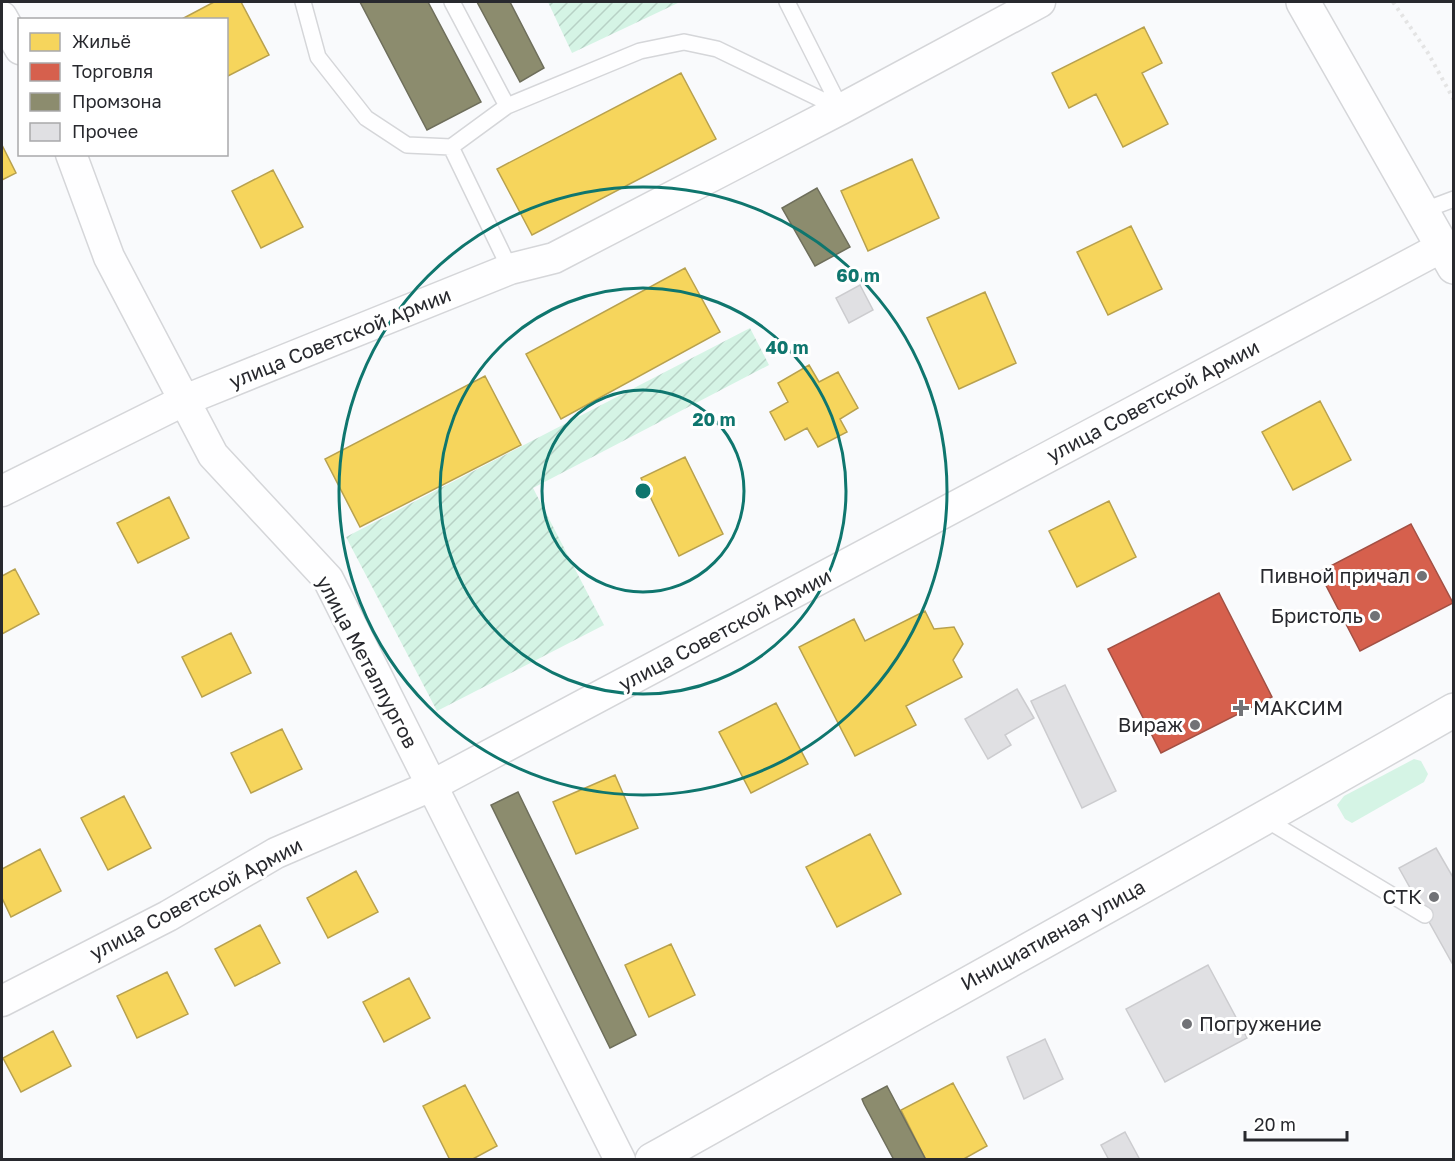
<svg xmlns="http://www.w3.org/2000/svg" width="1455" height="1161" viewBox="0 0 1455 1161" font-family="'Golos Text',sans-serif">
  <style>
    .green { fill: #d5f4e5 }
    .garden { fill: url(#garden-furrows) }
    .homes { fill: #f6d55c; stroke: #b8a14e; stroke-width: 1.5 }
    .shops { fill: #d6604d; stroke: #a25044; stroke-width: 1.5 }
    .industry { fill: #8c8c6e; stroke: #6e6e5b; stroke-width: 1.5 }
    .building { fill: #e0e0e3; stroke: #cccccf; stroke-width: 1.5 }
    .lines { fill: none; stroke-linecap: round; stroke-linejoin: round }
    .service-casing { stroke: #d5d6d9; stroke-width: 18 }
    .minor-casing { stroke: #d5d6d9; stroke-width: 33 }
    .tertiary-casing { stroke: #d5d6d9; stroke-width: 36 }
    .secondary-casing { stroke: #d5d6d9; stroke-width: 36 }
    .path { stroke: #e4e4e4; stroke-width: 4; stroke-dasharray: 3 4.5; stroke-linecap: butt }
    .service { stroke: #fefeff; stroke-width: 15 }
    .minor { stroke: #fefeff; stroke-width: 30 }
    .tertiary { stroke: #fefeff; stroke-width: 33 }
    .secondary { stroke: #fefeff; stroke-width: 33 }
    .ring { fill: none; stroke: #0f766e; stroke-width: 3 }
    .poi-dot { fill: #717276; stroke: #fff; stroke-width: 2 }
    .labels { text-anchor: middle; stroke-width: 6; stroke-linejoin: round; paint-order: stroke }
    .street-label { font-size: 20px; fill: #28292e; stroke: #fff }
    .poi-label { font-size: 20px; fill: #28292e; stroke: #fff; text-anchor: end }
    .centre { fill: #0f766e; stroke: #fff; stroke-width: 3 }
    .ring-label { font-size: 18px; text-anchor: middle; font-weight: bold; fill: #0f766e; stroke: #fff; stroke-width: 6; stroke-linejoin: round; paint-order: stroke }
  </style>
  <defs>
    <pattern id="garden-furrows" width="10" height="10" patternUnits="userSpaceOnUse" patternTransform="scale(1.5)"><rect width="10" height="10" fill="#d5f4e5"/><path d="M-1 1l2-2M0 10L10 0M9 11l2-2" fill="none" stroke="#b7d1c5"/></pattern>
  </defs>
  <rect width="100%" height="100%" fill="#f9fafc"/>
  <!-- green -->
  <path class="green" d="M1414,759L1421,761L1428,774L1424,782L1352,823L1345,819L1337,805L1344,796Z"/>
  <!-- garden -->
  <path class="garden" d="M548,2H680L572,53Z
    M750,328L769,365L533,488L604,625L437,711L346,537Z"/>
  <!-- homes -->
  <path class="homes" d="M214,2H241L269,55L226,77V20H180Z
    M1144,27L1162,63L1142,73L1168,124L1123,147L1096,94L1069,108L1052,73Z
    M681,73L716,139L532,235L497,169Z
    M2,145L16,173L2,180Z
    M912,159L939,218L868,251L841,191Z
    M273,170L303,227L261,248L232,191Z
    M1131,226L1162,289L1108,315L1077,252Z
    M685,268L720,332L561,419L526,354Z
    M985,292L1016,363L959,389L927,318Z
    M809,365L819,382L838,372L858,408L840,419L847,432L818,447L807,428L785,440L770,412L788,402L778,383Z
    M485,376L521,445L360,527L325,459Z
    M1320,401L1351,460L1293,490L1262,432Z
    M685,457L723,534L679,556L641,478Z
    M169,497L189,538L138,563L117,523Z
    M1109,501L1136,557L1077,587L1049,531Z
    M15,569L39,614L2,634V576Z
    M925,611L934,629L954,627L963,644L953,660L962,677L906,706L916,725L855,756L799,647L854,619L865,641Z
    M231,633L251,673L202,697L182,657Z
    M776,703L808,764L751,793L719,732Z
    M282,729L302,769L251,793L231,753Z
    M615,775L638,828L576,854L553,802Z
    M124,796L151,848L108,870L81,818Z
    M870,834L901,894L837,927L806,867Z
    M40,849L61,891L11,917L2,898V869Z
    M356,871L378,912L328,938L307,898Z
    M260,925L280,963L235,986L215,949Z
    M671,944L695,995L649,1017L625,965Z
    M167,972L188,1014L137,1038L117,996Z
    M409,978L430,1018L384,1042L363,1002Z
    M53,1031L71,1066L21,1092L3,1058Z
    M953,1083L987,1146L962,1160H926L901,1110Z
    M465,1085L497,1146L471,1160H450L423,1106Z"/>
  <!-- shops -->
  <path class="shops" d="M1411,524L1453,603L1360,651L1319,572Z
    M1219,593L1272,697L1161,753L1108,649Z"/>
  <!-- industry -->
  <path class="industry" d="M360,2H428L481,102L427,130Z
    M477,2H510L544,68L520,82Z
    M817,188L850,247L815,266L782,208Z
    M518,792L636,1035L610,1048L491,805Z
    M887,1086L926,1160H894L864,1104L862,1099Z"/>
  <!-- building -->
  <path class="building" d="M860,285L873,310L849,323L836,298Z
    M1065,685L1116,791L1082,808L1031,701Z
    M1017,689L1034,718L1005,735L1011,745L988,759L965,719Z
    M1436,848L1454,879V962L1452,963L1399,868Z
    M1208,965L1247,1038L1165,1082L1126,1009Z
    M1045,1039L1063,1079L1024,1099L1007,1057Z
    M1125,1132L1140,1160H1109L1101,1145Z"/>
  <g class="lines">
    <!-- service casing -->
    <g class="service-casing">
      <path id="service" d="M303,2L318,57L366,118L407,145L451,147L507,106L640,51L684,42L717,49L841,109
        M452,2L507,106
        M787,2L841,109
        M451,147L510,269
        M1422,211L1454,199
        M1265,819L1425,915"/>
    </g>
    <!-- minor casing -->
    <g class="minor-casing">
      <path id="minor" d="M2,17L20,49
        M71,154L109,257L213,455L328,579L620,1160
        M2,491L185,400L510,269L554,258L841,109L1040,2
        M2,1001L168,916L276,853L431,786L1442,247"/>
    </g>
    <!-- tertiary casing -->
    <g class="tertiary-casing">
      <path id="tertiary" d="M652,1160C919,1010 1188,863 1454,710"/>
    </g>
    <!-- secondary casing -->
    <g class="secondary-casing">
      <path id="secondary" d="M1303,2L1454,267"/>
    </g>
    <!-- path -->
    <path class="path" d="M1393,2L1428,53L1454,100"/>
    <!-- service -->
    <use href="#service" class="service"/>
    <!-- minor -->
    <use href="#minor" class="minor"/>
    <!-- tertiary -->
    <use href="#tertiary" class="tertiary"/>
    <!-- secondary -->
    <use href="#secondary" class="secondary"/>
  </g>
  <!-- distance rings -->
  <g class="ring">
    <circle cx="643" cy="491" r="101"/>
    <circle cx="643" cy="491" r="203"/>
    <circle cx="643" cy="491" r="304"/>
  </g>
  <!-- markers -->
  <g class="poi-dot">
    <circle cx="1422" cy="576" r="6"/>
    <circle cx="1375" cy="616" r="6"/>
    <path d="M1238 699h6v6h6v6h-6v6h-6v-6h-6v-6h6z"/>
    <circle cx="1195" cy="725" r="6"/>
    <circle cx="1434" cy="897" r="6"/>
    <circle cx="1187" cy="1024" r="6"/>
  </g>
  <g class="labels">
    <!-- street labels -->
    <g class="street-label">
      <text transform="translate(340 338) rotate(-22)" y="7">улица Советской Армии</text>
      <text transform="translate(1153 401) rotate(-28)" y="7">улица Советской Армии</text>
      <text transform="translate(725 630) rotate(-28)" y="7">улица Советской Армии</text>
      <text transform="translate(367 662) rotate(62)" y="7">улица Металлургов</text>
      <text transform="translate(196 899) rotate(-28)" y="7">улица Советской Армии</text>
      <text transform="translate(1053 935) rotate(-29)" y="7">Инициативная улица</text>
    </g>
    <!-- poi labels -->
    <g class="poi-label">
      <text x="1410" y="583">Пивной причал</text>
      <text x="1363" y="623">Бристоль</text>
      <text x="1253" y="715" text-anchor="start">МАКСИМ</text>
      <text x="1183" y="732">Вираж</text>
      <text x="1422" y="904">СТК</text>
      <text x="1199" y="1031" text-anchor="start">Погружение</text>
    </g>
  </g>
  <circle cx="643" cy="491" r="9" class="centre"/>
  <g class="ring-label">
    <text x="858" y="282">60 m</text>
    <text x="787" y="354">40 m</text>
    <text x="714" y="426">20 m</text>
  </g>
  <!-- border -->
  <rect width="1455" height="1161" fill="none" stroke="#28292e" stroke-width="6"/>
  <!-- legend -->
  <rect x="18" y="18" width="210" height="138" fill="#ffffff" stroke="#a9a9ab" stroke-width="1.5"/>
  <rect x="30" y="33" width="30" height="18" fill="#f6d55c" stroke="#a9a9ab" stroke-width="1.5"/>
  <text x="72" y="48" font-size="18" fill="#28292e">Жильё</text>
  <rect x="30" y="63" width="30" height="18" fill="#d6604d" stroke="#a9a9ab" stroke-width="1.5"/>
  <text x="72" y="78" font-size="18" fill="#28292e">Торговля</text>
  <rect x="30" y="93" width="30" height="18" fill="#8c8c6e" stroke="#a9a9ab" stroke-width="1.5"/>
  <text x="72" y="108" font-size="18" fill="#28292e">Промзона</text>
  <rect x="30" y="123" width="30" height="18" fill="#e0e0e3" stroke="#a9a9ab" stroke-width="1.5"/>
  <text x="72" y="138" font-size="18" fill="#28292e">Прочее</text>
  <!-- scale -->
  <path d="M1245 1131v9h102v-9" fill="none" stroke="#28292e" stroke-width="3"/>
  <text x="1254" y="1131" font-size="18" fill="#28292e" stroke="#ffffff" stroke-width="4.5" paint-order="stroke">20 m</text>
</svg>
